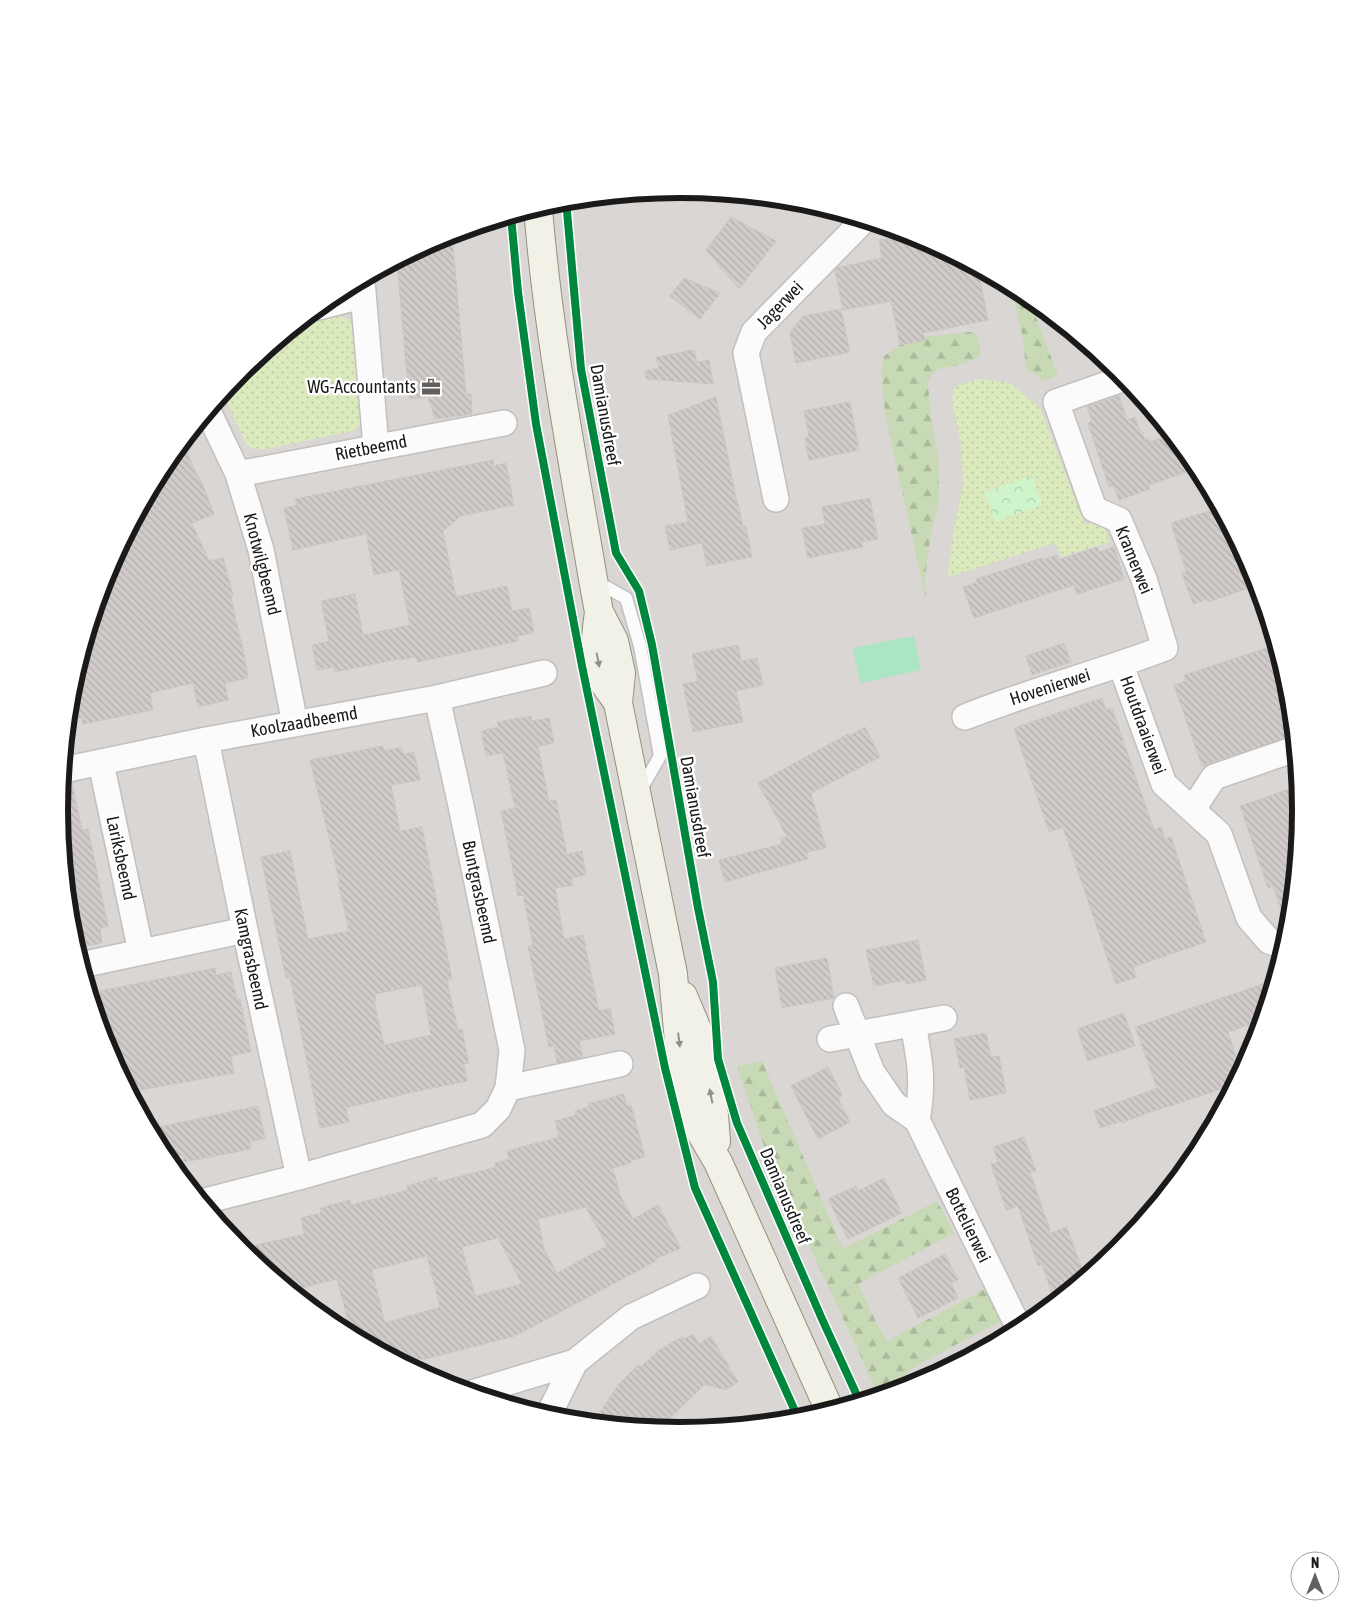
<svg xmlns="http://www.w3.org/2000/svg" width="1360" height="1621" viewBox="0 0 1360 1621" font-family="'Asap Condensed',sans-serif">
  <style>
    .residential { fill: #d9d6d4 }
    .grass { fill: url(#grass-dots) }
    .forest { fill: url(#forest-firs) }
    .park { fill: url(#park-crowns) }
    .pitch { fill: #aae5c4 }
    .building { fill: url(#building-back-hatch); stroke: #cdc7c3; fill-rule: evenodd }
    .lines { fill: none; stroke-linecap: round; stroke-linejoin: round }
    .lane-casing { stroke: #c2c0be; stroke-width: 15 }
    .street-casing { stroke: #c2c0be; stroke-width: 28 }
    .secondary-casing { stroke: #94927a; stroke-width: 30 }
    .lane { stroke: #fcfbfb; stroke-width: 12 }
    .street { stroke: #fcfbfb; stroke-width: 25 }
    .secondary { stroke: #f2f1e8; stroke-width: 28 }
    .cycleway-casing { stroke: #fff; stroke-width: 11 }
    .cycleway { stroke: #00873e; stroke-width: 8 }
    .oneway { fill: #91908b }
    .labels { text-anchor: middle; stroke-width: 5; stroke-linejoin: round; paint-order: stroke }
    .street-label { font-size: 18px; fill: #1a1a1a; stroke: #fff }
    .poi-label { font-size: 18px; fill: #1a1a1a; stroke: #fff; text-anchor: end }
    .rim { fill: none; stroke: #1a1a1a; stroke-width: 6 }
  </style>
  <defs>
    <pattern id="grass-dots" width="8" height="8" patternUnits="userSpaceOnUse" patternTransform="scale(1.25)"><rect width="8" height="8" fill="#dbeabd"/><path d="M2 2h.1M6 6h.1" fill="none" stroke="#bbc8a2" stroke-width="1.8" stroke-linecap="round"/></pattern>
    <pattern id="forest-firs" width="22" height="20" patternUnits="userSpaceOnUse" patternTransform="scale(1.25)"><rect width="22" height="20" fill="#c7dab5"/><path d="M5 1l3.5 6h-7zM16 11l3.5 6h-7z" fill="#aaba9b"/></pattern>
    <pattern id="park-crowns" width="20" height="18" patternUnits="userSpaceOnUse" patternTransform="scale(1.25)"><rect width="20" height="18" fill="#cff3ca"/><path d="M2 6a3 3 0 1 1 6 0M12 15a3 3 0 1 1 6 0" fill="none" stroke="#b1d0ad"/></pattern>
    <pattern id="building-back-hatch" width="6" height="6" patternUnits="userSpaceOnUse" patternTransform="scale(1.25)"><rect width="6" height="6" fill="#d1ccc9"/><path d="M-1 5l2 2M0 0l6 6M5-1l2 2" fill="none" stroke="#b3afac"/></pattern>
  </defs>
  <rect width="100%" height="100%" fill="#eae6e2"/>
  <!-- residential -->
  <path class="residential" d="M61 811a619 619 0 1 1 1238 0a619 619 0 1 1-1238 0Z"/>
  <!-- grass -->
  <path class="grass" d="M331,316L347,318L354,327L362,410L360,424L353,431L266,449H252L246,444L223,393L241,371L301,322Z
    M978,379L1010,383L1040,408L1085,525L1101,520L1110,542L1061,557L1055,543L948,577L953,534L963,485L961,443L952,402L954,387Z"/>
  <!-- forest -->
  <path class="forest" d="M1010,286L1028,297L1058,375L1043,381L1035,373L1026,370L1023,338Z
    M970,332L976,334L981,353L978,358L959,365L938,369L932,374L928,382L930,411L938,456L939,501L930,538L925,580L926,598C915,551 905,505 895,459C889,430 877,383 884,356L900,345L921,337Z
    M762,1061L842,1247H847L937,1201L954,1233L858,1284L876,1322L887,1341L985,1289L1001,1321L914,1367L906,1374V1381L909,1387L879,1396L768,1157L737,1066Z"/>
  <!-- park -->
  <path class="park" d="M1032,476L1042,505L995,522L985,492Z"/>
  <!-- pitch -->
  <path class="pitch" d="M914,636L921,670L860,683L853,648Z"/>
  <!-- building -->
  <path class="building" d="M731,217L776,241L739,289L706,250Z
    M892,229L918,237L978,269L988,320L923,333L925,340L900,345L891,301L843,310L835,270L837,268L882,258L879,240L894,238Z
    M452,234L466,394H471L472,414L435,419L428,397L409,399L397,261L443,236Z
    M684,278L720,293L700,319L670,296Z
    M841,309L850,352L796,363L790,333L803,316Z
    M694,350L697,362L709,360L713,384L646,379L645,371L659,368L656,357Z
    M1119,396L1127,420L1135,417L1140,431H1142L1145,440L1148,438L1150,442L1171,435L1198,468L1149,485L1150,489L1119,500L1114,486L1109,487L1097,451L1088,423L1092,421L1087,407Z
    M716,397L737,503H738L743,527H746L752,557L707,566L702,543L670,550L665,526L688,522L668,415Z
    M850,402L859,450L809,460L805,438L809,437L804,411Z
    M183,442L194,469L198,477L200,478L214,514L192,523L209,561L223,558L230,583L233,595L231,597L240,638L241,640L243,649L248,678L225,683L228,700L198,707L193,683L150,693L153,710L83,724L82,718L68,721L71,689L106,573L164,465Z
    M493,460L494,466L506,463L514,505L461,516L443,531L456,597L507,586L512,611L529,608L534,633L517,636L518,641L417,662L416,657L399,660V659L335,672L334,667L317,670L312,645L329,641L321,601L355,594L363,635L410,625L399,570L374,575L366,534L293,550L284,508L297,505L295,499Z
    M870,498L878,539L862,542L863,547L808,558L802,528L825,524L822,507Z
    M1219,508L1254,573L1258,585L1208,602L1207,599L1193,604L1182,573L1186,571L1171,523Z
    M1097,547L1099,552L1114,547L1124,579L1077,594L1074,585L974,618L963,587L977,582L976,579L1042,558L1043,560L1057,555L1058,560Z
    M1064,643L1071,662L1032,675L1026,656Z
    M738,645L741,661L757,658L763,685L736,691L743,722L693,732L683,684L698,681L692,654Z
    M1276,645L1289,690L1294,735L1202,766L1174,685L1186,681L1184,675Z
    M1102,698L1106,710L1112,708L1154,830L1161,827L1165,839L1171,837L1206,942L1133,967L1137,977L1116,984L1063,827L1049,832L1014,728Z
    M531,716L532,721L549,718L554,743L538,746L549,801L556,800L567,854L582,851L586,875L572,878L573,885L555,888L564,939L583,935L599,1011L610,1008L615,1034L579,1041L583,1057L557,1063L554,1046L549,1047L528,946L533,945L523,895L518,896L501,811L515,808L503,753L486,756L481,731L498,727L497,722Z
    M865,727L880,757L811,793L826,848L807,852L808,859L725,882L719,860L782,844L780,838L787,837L758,783L848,734L849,736Z
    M383,746L384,751L401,747L403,754L414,752L420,780L391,785L400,831L422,827L452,979L447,980L458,1030L462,1029L469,1063L464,1064L467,1081L404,1094L346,1108L349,1122L320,1128L290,977L286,978L261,857L290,851L308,939L349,931L338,883H340L310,760ZM422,985L431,1035L384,1045L374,1001H376L375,994Z
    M72,783L82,830L88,829L108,926L100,928L102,943L76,948L71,931L59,810L61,784Z
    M1299,786L1301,811L1289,932L1273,886L1268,888L1240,806Z
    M918,940L926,980L906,984L905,980L874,986L866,950Z
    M827,958L834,998L782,1008L775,968Z
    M215,968L216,975L231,972L237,1000L240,999L251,1052L231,1056L234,1073L129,1092L117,1068L108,1029L101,1031L91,1000L101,998L100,991Z
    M1275,980L1263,1020L1228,1032L1241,1072L1234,1085L1145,1114L1122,1123V1121L1100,1128L1094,1111L1157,1088L1135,1027Z
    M1124,1013L1135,1046L1088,1061L1077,1029Z
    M986,1033L991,1057L999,1056L1006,1093L970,1100L964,1067L960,1068L954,1039Z
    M828,1067L842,1095L838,1098L850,1122L818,1139L791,1086Z
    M624,1094L627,1106L631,1105L645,1157L630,1161L631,1163L613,1168L620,1195L633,1219L658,1205L681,1248L655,1259L656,1261L515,1336L425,1359H406L399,1361L352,1336L337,1279L290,1291L240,1249L304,1234L301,1218L321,1213L320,1208L350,1200L351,1205L408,1190L407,1186L437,1177L438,1182L496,1167L495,1163L509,1159L507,1151L559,1137L555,1121L576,1115L575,1111L589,1107L588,1104ZM586,1207L607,1246L557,1273L544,1249L538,1219ZM498,1238L522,1284L475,1296L462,1247ZM427,1256L440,1307L385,1323L372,1270Z
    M258,1106L265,1138L250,1142L251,1149L184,1162L183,1155L166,1158L149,1129Z
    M1024,1137L1036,1171L1030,1172L1051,1233L1067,1227L1081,1267L1092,1272L1068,1292L1053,1297L1042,1264L1038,1266L1018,1206L1006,1210L991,1164L998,1162L993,1147Z
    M884,1178L902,1213L848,1239L828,1199L856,1186L858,1191Z
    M945,1254L958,1280L951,1283L958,1298L918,1318L898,1278Z
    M693,1334L699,1344L711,1336L738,1382L726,1390L705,1384L669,1419L682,1432L593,1423L619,1384L638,1365L641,1367L659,1350L682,1337L684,1339Z"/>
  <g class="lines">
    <!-- lane casing -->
    <g class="lane-casing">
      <path id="lane" d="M595,581L626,598L640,646L660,756L640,791"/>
    </g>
    <!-- street casing -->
    <g class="street-casing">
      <path id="street" d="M362,280L376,447
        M319,307L362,296
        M208,411L238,474L261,550L295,724
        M238,474L504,423
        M776,499L746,353L754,332L864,220
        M1121,665L1164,784L1219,834L1249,918L1269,941L1285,947
        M965,717C1030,691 1099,673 1165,648L1144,579L1119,520L1094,509L1056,402L1125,378
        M206,740L245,930L299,1177
        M101,763L141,952
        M63,770L206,740L437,698L544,673
        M1193,809L1214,777L1295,749
        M81,965L245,930
        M846,1006L872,1072L894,1104L917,1120L1020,1330
        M913,1024C920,1061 924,1082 917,1120
        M830,1039L944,1018
        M508,1088L620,1064
        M201,1202L299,1177L482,1125L498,1109L508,1088L512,1050L460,801L437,698
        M472,1393L575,1362L631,1317L697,1286
        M548,1416L575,1362"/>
    </g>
    <!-- secondary casing -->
    <g class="secondary-casing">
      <path id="secondary" d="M538,208C548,333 572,456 593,579L599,612L614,641L621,673L618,703L673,974L679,1042L691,1102L701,1133L718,1162L830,1411
        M599,612C596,634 592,658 602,679C606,687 613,695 618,703
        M683,996L699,1034L714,1115L716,1141"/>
    </g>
    <!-- lane -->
    <use href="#lane" class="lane"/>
    <!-- street -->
    <use href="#street" class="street"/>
    <!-- secondary -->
    <use href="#secondary" class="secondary"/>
    <!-- cycleway casing -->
    <g class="cycleway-casing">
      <path id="cycleway" d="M566,200L581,369L616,553L639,591L652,645L698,908L713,982L718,1059L737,1123L822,1319L860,1402
        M511,216L518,292L536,424L582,666L665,1068L695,1188L799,1420"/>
    </g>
    <!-- cycleway -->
    <use href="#cycleway" class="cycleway"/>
  </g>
  <!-- one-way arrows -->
  <defs><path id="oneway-solid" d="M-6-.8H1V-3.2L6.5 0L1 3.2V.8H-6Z" transform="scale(1.25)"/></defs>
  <g class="oneway">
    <use href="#oneway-solid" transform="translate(598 660) rotate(79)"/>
    <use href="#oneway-solid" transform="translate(679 1040) rotate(83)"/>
    <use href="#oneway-solid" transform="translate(711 1096) rotate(-101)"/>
  </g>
  <!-- icons -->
  <defs>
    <g id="office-bare" transform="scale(1.5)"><path d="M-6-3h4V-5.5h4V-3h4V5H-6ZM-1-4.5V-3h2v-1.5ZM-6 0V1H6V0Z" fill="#636160" stroke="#fff" stroke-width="2.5" paint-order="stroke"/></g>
  </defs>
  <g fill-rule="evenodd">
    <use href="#office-bare" x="431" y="387"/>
  </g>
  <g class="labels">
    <!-- street labels -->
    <g class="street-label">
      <text transform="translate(780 305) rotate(-46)" y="6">Jagerwei</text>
      <text transform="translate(605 415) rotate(80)" y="6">Damianusdreef</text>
      <text transform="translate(371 448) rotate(-11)" y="6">Rietbeemd</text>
      <text transform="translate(1134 560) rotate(68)" y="6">Kramerwei</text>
      <text transform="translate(262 564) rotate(76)" y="6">Knotwilgbeemd</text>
      <text transform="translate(1050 687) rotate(-18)" y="6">Hovenierwei</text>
      <text transform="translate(304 722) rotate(-10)" y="6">Koolzaadbeemd</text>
      <text transform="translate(1143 725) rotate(70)" y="6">Houtdraaierwei</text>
      <text transform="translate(695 807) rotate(80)" y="6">Damianusdreef</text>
      <text transform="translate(121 858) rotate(78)" y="6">Lariksbeemd</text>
      <text transform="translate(479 892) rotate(78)" y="6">Buntgrasbeemd</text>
      <text transform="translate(251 959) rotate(78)" y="6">Kamgrasbeemd</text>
      <text transform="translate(785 1196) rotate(67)" y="6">Damianusdreef</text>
      <text transform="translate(968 1225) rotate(64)" y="6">Bottelierwei</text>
    </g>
    <!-- poi labels -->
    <g class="poi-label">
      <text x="416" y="393">WG-Accountants</text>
    </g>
  </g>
  <!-- crop -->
  <path d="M0 0H1360V1621H0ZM68 810a612 612 0 1 1 1224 0a612 612 0 1 1-1224 0Z" fill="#fff" fill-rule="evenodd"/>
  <path class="rim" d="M68 810a612 612 0 1 1 1224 0a612 612 0 1 1-1224 0Z"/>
  <!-- north arrow -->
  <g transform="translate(1315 1576)"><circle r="24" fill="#ffffff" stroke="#a3a3a3"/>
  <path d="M0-4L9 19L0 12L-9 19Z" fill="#636160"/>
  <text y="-8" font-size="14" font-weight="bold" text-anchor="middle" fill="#1a1a1a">N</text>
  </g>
</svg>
